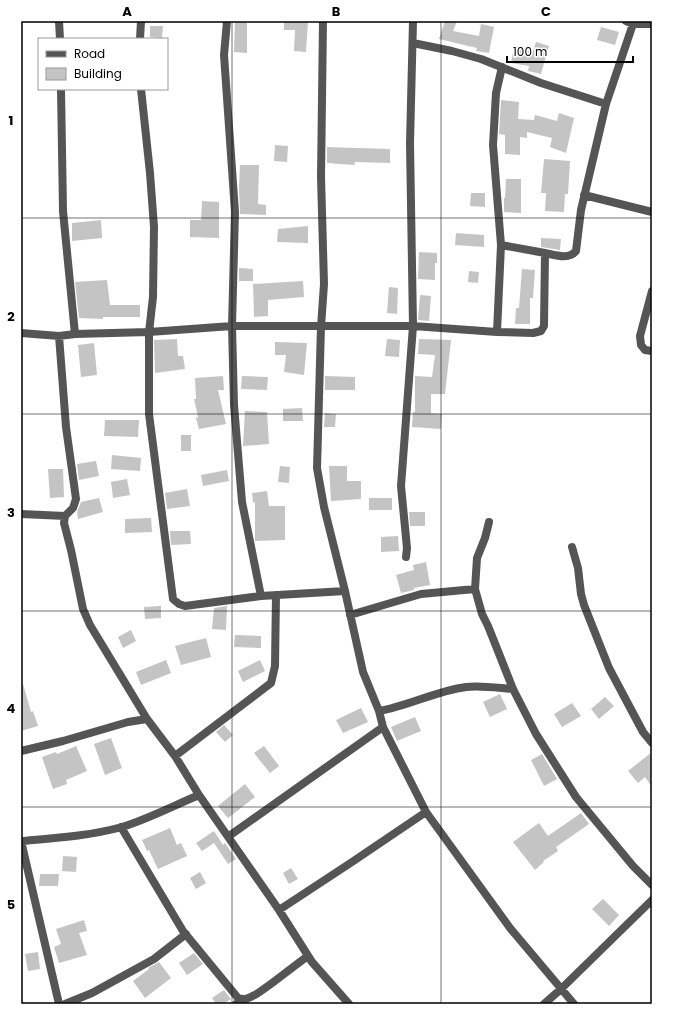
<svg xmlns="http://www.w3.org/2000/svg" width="673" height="1025" viewBox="0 0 673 1025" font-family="Poppins,sans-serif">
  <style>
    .building { fill: #c4c4c4 }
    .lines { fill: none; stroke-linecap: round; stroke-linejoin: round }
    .street { stroke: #555; stroke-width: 8 }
    .grid { fill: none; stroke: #000; stroke-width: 1; stroke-opacity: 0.55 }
    .neatline { fill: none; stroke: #000; stroke-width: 1.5 }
    .grid-label { font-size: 13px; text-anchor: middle; font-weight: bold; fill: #000 }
  </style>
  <rect width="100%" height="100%" fill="#fff"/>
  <!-- building -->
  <path class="building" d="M235,21H247V53L234,52Z
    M284,21H308L306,52L294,51L295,30H284Z
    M445,21H457L453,31L479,36L481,24L494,27L489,53L476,51L477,48L439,39Z
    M150,26H163L162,38L150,37Z
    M601,27L619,32L615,45L597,40Z
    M536,42L549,46L541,74L528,71L529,66L511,63L514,48L533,51Z
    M501,100L519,102L518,119L534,120L535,115L557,121L559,113L574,118L566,153L550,147L552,138L527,132V138L520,137V155L505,154V135L499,134Z
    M275,145L288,146L287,162L274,161Z
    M327,147L390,149V163L355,162L354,165L327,163Z
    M544,159L570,161L568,194H565L564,212L545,211L546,193H541Z
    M240,165H259L258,204L266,205V215L240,214L239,188Z
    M506,179H521V213L504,212V198H505Z
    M471,193H485V207L470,206Z
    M202,201L219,202V238L190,237V220H201Z
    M101,220L102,238L72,241V223Z
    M308,226V243L277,242L278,229Z
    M456,233L484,235V247L455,245Z
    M541,238L561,239L560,250L541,247Z
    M419,252L437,253V263H435V280L418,279Z
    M239,268L253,269V281H239Z
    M522,269L535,270L533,298H530V324H515L516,308H519Z
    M469,271L479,272L478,283L468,282Z
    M107,280L110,305H140V317H103V319L79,318L75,282Z
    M303,281L304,297L268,300V316L254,317L253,284Z
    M389,287L398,288L397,314L387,313Z
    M420,295L431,296L429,321L418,320Z
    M177,339L178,356H183L185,369L155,373L154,340Z
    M387,339L400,340L399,357L385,356Z
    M419,339L451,340L445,394H431V413L442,414L441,429L412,427L413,412H415V376L432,377L435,355L418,354Z
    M275,342L307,343L304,375L284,372L286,355H275Z
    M94,343L97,375L81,377L78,345Z
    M223,376L224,390H218L226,424L199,429L196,418L198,417L194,399H196L195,378Z
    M242,376L268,377L267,390L241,389Z
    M325,376L355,377V390H325Z
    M302,408L303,421H283V409Z
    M245,411L267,412L269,444L243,446Z
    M325,413L336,414L335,427H324Z
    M105,420H139L138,437L104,436Z
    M181,435H191V451H181Z
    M112,455L141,458L140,471L111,469Z
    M96,461L99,476L79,480L77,464Z
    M280,466L290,467L289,483L278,482Z
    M329,466H347V481H361V499L331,501Z
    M48,469H63L64,497L50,498Z
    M227,470L229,481L203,486L201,475Z
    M127,479L130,495L113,498L111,482Z
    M187,489L190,506L167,509L165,493Z
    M267,491L269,506H285V540L255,541V502L253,503L252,493Z
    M99,498L103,512L78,519L77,512L81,502Z
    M369,498H392V510H369Z
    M409,512H425V526H410Z
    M151,518L152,532L125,533V519Z
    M170,531H190L191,544L171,545Z
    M398,536L399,551L381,552V537Z
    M426,562L430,585L414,588V590L401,593L396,575L414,570L413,565Z
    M161,606V618L145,619L144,607Z
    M227,606L226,630L212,629L214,608Z
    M131,630L136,641L123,648L118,637Z
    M235,635L261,636V648L234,647Z
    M206,638L211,657L181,665L175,646Z
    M166,660L171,673L141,685L136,672Z
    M260,660L265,671L243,682L238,671Z
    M21,684H23L31,712L33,711L38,726L21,731Z
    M500,694L507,709L490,717L483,702Z
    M605,697L614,706L599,719L591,709Z
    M572,703L581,716L562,727L554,714Z
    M361,708L368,722L343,733L336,720Z
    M415,717L421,731L397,741L391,727Z
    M224,725L233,735L225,742L216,732Z
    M111,738L122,768L105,775L94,744Z
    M76,746L87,771L66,780L67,784L53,789L42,757L56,752L57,754Z
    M264,746L279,766L270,773L254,753Z
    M652,752V787L645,777L638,783L628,771Z
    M542,754L557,779L544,786L531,760Z
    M245,784L255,797L228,818L218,806Z
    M581,813L589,824L556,847L558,851L543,861L544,862L535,870L513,842L539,823L548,836Z
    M170,828L177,845L181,843L187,856L158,869L149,850L147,851L142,840Z
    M214,831L223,845L225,843L236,859L228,864L214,843L202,851L196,843Z
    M63,856L77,857L76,872L62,871Z
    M291,868L298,879L289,884L283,873Z
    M200,872L206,883L196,889L190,878Z
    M40,874H59L58,886H39Z
    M603,899L619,915L609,926L592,909Z
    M84,920L87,931L79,933L87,955L59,963L54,947L61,944L56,929Z
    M38,952L40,969L28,971L25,954Z
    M194,953L203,964L187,975L179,963Z
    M159,962L171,978L145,998L133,981L149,969L148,968Z
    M224,990L231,999L223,1004H216L212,998Z"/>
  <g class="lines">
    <!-- street -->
    <path class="street" d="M59,21L60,39
      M227,21L224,55L235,212L232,326L234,405L242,502L261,596
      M323,21L321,177L324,284L321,327L317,468L324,507L345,591L363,672L379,711L383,727L426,812L510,928L574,1004
      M626,21L633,24H652
      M140,39L141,21
      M413,43L452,51L481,59L541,83L606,104
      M61,89L63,211L75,334
      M141,89L150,173L154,227L153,297L149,332V414L173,599L179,604L185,606L261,596L345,591
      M584,195L652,212
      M501,245L545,253
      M652,291L640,336L641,345L645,350L652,351
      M497,332L501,245L493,145L496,93L502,67
      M21,333L59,336L75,334L149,332L232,326H413L497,332L533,333L541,331L544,326L545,253C555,255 569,260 576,251L581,210L606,104L634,21
      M59,336L66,427L76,499L73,508L65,516L64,523L71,550L83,609L90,625L147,719L175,756L199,795L279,910L312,962L349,1004
      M21,514L65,516
      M572,547L578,568L581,594L584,605L609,668L643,732L652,743
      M406,557L407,548L401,486L413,326L410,143L413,21
      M475,589L477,558L485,538L489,522
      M350,615L421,594L475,589L482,614L488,626L513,689L536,734L576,797L633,866L652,885
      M379,711C408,706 436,691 466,687C479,685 499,688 513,689
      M21,751L63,741L128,722L147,719
      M175,756L271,683L275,666L276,595
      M121,827L183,931L238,998L243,999
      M229,836L383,727
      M21,841C55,838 89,836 122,827C148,819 173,806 199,795
      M21,841L59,1004
      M279,910L352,862L426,812
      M65,1004L92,993L154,959L186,934
      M236,1004C243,999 251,998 258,993C275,982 291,968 308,956
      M544,1004L561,989L652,900"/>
  </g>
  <!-- grid -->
  <path class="grid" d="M232,21V1004M441,21V1004M21,218H652M21,414H652M21,611H652M21,807H652"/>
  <!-- border -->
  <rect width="673" height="1025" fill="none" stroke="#ffffff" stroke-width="44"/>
  <!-- legend -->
  <rect x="38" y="38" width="130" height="52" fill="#ffffff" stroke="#999999"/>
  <rect x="46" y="51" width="20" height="6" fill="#555555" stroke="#999999"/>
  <text x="74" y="58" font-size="12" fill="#000000">Road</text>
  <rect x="46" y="68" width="20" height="12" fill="#c4c4c4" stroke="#999999"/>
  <text x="74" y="78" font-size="12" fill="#000000">Building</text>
  <!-- scale -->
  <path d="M507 56v6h126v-6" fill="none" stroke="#000000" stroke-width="2"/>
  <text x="513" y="56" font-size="12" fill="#000000" stroke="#ffffff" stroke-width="3" paint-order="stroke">100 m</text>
  <rect x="22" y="22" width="629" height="981" class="neatline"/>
  <g class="grid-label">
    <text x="127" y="16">A</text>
    <text x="336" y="16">B</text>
    <text x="546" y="16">C</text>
    <text x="11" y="125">1</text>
    <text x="11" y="321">2</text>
    <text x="11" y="517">3</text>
    <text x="11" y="713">4</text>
    <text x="11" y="909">5</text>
  </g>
</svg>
